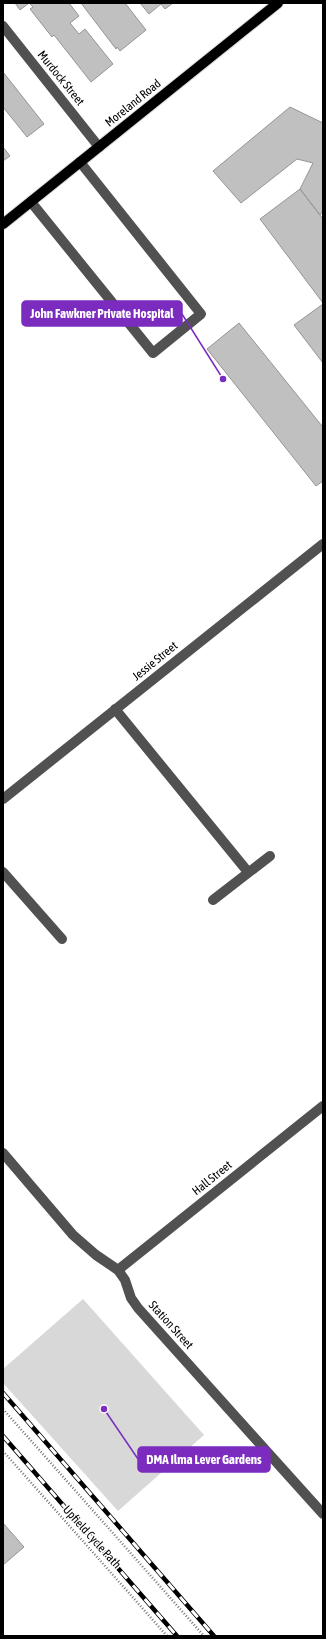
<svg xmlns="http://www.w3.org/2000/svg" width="326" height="1639" viewBox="0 0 326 1639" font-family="'Asap Condensed',sans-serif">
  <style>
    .green { fill: #d8d8d8 }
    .building { fill: #c0c0c0; stroke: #959595 }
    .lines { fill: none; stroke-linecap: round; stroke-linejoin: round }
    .major-casing { stroke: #dbdbdb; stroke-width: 12 }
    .path { stroke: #737373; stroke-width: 2.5; stroke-dasharray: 1 2; stroke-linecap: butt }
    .minor { stroke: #515151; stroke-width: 10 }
    .major { stroke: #000; stroke-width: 10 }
    .rail-casing { stroke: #000; stroke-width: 4.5 }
    .rail { stroke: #fff; stroke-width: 3; stroke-dasharray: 9; stroke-linecap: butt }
    .labels { text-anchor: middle; stroke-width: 3; stroke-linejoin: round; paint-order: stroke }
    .street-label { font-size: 12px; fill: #000; stroke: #fff }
    .leader { fill: none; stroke: #7b2cbf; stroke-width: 1.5 }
    .callout-dot { fill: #7b2cbf; stroke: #fff; stroke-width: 1.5 }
    .callout { fill: #7b2cbf; stroke: #7b2cbf; stroke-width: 1.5 }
    .callout-label { font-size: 13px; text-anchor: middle; font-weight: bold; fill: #fff }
  </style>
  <rect width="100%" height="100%" fill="#fff"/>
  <!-- green -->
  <path class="green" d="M83,1299L204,1435L118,1511L3,1383V1369Z"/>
  <!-- building -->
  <path class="building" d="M15,3H29L20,10Z
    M29,3H69L79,16L70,23L79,34L85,29L113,64L91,82L54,35L52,37L30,9L33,7Z
    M81,3H125L146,30L120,51L117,47L116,49Z
    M140,3H173L165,9L161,4L149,14Z
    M3,72L44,124L27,137L3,107Z
    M290,107L323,123V211L320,215L300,189L313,163L297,159L241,203L213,171Z
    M3,147L10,156L3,161Z
    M300,189L323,219V303L260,219Z
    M323,304V363L294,325Z
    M239,323L322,426L323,425V481L316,486L207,349Z
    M3,1523L24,1547L3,1565Z"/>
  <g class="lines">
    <!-- major casing -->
    <g class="major-casing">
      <path id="major" d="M3,224L278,3"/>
    </g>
    <!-- path -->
    <path class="path" d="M3,1409L204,1636
      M3,1451L167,1636"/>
    <!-- minor -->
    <path class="minor" d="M3,26L99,147
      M31,202L153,353L201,314L80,162
      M115,709L248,872
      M3,799L323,544
      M3,872L62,939
      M213,900L270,856
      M3,1153L73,1235L96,1255L118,1270L125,1280L131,1298L138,1308L323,1514
      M118,1270L323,1106"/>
    <!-- major -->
    <use href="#major" class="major"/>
    <!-- rail casing -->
    <g class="rail-casing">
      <path id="rail" d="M3,1393L214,1636
        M3,1436L177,1636"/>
    </g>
    <!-- rail -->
    <use href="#rail" class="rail"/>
  </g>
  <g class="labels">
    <!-- street labels -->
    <g class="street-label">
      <text transform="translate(61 78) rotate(51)" y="4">Murdock Street</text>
      <text transform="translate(133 103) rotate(-39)" y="4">Moreland Road</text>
      <text transform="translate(155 661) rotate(-39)" y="4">Jessie Street</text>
      <text transform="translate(212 1178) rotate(-39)" y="4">Hall Street</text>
      <text transform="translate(171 1325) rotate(48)" y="4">Station Street</text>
      <text transform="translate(92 1537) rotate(48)" y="4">Upfield Cycle Path</text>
    </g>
  </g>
  <!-- callouts -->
  <path class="leader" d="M223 379L182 314M104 1409L138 1459"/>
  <g class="callout-dot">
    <circle cx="223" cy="379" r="4"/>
    <circle cx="104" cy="1409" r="4"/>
  </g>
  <g class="callout">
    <rect x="22" y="301" width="160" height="25" rx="4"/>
    <rect x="138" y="1447" width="132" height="25" rx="4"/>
  </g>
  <g class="callout-label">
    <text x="102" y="318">John Fawkner Private Hospital</text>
    <text x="204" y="1464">DMA Ilma Lever Gardens</text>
  </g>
  <!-- border -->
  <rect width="326" height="1639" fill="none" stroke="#000000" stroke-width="8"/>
</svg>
